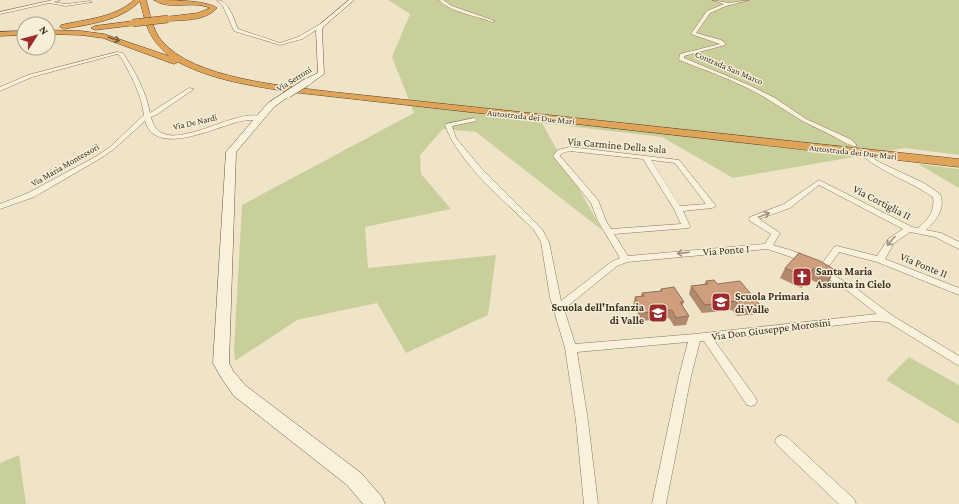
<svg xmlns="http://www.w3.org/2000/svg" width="959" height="504" viewBox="0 0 959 504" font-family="'Crimson Pro',serif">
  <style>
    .green { fill: #c9cf9b }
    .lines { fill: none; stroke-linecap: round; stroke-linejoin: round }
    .minor-casing { stroke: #8d765c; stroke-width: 1 }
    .secondary-casing { stroke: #6f573f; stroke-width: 1 }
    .motorway-casing { stroke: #5b4430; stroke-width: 1 }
    .minor { fill: #faf1dc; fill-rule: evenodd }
    .secondary { fill: #faf1dc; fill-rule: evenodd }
    .motorway { fill: #e0a458; fill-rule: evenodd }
    .secondary-bridge-casing { stroke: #6f573f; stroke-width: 8; stroke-linecap: butt }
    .motorway-bridge-casing { stroke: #5b4430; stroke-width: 8; stroke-linecap: butt }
    .secondary-bridge { stroke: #faf1dc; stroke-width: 7 }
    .motorway-bridge { stroke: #e0a458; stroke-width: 7 }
    .wall { fill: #b2896c }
    .shaded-wall { fill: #916f58 }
    .building { fill: #cf9f7d; stroke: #916f58 }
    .oneway { stroke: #7e5d36 }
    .oneway2 { stroke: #9c907e }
    .labels { text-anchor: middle; stroke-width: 3; stroke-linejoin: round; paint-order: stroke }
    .far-street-label { font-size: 9px; fill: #3d2e20; stroke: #f7eed8 }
    .street-label { font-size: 11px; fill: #3d2e20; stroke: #f7eed8 }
    .poi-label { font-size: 11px; font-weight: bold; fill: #3d2e20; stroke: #f7eed8; text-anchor: start }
  </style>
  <rect width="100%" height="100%" fill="#f0e4c8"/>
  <!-- green -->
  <path class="green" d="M388,0H959V155L905,148L733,178L662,137L542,123L602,230L476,132L443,129L420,155L421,174L451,209L365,227L368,268L496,255L488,315L406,353L377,303L297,320L235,361L234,349L242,205L414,113L392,57L410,14Z
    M918,164L959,169V188Z
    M909,357L959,385V424L886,380Z
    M19,455L26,504H0V463Z"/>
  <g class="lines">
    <!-- minor casing -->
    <g class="minor-casing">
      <path id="minor" d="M53,0H60L53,2L66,4L90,1L92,2L66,6L49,3L0,14V12Z
        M217,0C229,0 234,20 238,29L280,43L298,37L327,20L330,21L302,39L280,45L234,31L223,6Z
        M439,0H443L452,6L495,21L492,22C475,15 452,13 439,0Z
        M712,0L729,3L749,0L726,6L710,13L696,33L721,40L725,43V45L684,56V58L749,85L775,98L806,119L850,139L856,144V146C850,147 829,133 821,130C797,120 778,104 755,92C731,79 705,70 679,60L680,54L720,44L691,34L707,11L724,4Z
        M117,52L123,53C135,72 146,91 150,113L189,88L194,89L156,115L151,117C161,165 240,102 263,118C258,122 249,119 242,121C219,125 156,159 145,121L114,149L101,158L34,197L0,209V204L28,193L97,156L110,147L144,115C141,94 132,77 122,59L119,55L117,54L32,77L0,91V87L28,75Z
        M474,118L477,120L476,121L452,126L456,138L480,167L542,229L549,242L561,301L611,262L620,258L598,221L591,203L553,156L558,150L570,147L679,160L716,206L712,208L683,211L690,226L689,228L614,234L628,256L765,244L771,234L750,221L749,219L750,217L784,204L819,180L912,227L918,228C929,219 935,211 933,197C911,182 886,174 865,158L864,157L867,155L881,163L924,183L940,194C946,208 936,221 926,230L941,233L959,242V249L935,237L910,232L894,243L885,259L959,288V295L877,262L839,252L830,265H824L822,263L824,261L834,247L837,246L877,256L888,239L903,229L819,185L790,208L759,219L780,233L773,245C785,249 803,252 812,262L810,264H804L797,259L767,249L627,262L617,266L564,309L575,344L695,334L877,314L848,291L818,273L816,271L821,268L854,287L893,316L959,356V366L888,322L873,321L714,340L755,397L757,401L755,405L751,406L747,405L704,341H700L691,376L666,504H652L679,376L688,342L577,352L588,421L598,504H584L576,421L565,348L550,297L541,242L534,230C505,201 459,164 445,125L446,124ZM570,151L643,159L674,209L681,224L611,229L606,221L598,200L560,156L562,153ZM651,160L675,163L706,204L680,206Z
        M782,435L787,437L854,499L856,504H839L777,445L775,441L777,437Z"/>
    </g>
    <!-- secondary casing -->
    <g class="secondary-casing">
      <path id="secondary" d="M349,0H354L323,27L322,31L324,74L310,84H304V80L318,73L316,31L318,26Z
        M285,92H291L292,94L274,107L236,152L229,363L233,371L246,386L361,473L382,497L385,504H363L347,485L234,396L222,379L213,363L226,152L268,103Z"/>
    </g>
    <!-- motorway casing -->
    <g class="motorway-casing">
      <path id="motorway" d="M134,0H146C150,13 152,29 161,40C192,79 286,86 333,92L959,159V167L291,92C252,86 212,80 178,62L174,64L171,63L103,38L81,35L48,34V30L81,31L104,34L169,56C148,37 147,28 140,1C121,21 90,24 64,29L60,27L61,25C86,19 115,18 134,0Z
        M154,0C169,0 206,0 217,8C206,21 184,20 168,21L164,19L165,17L198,13L210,8C193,0 169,11 154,0Z
        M133,21H136V25L95,30L91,28L95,26Z
        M24,31V35L0,36V32Z"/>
    </g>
    <!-- minor -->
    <use href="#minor" class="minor"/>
    <!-- secondary -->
    <use href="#secondary" class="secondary"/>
    <!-- motorway -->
    <use href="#motorway" class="motorway"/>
    <!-- secondary-bridge casing -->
    <g class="secondary-bridge-casing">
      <path id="secondary-bridge" d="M288,94L307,82"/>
    </g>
    <!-- motorway-bridge casing -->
    <g class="motorway-bridge-casing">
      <path id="motorway-bridge" d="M133,23L168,19"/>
    </g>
    <!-- secondary-bridge -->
    <use href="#secondary-bridge" class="secondary-bridge"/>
    <!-- motorway-bridge -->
    <use href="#motorway-bridge" class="motorway-bridge"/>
  </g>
  <!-- wall -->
  <path class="wall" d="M799,253L835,270L829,281L825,286L809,279L801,288L780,278L785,268Z
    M706,281L717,284L760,305L757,314L737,316L732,310L702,313L689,294L691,286L704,285Z
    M661,289L684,302L682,306L689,316L686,325L674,326L669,318L642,321L633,305L635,297L641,296L642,293L660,291Z"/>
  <!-- shaded-wall -->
  <path class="shaded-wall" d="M814,268L809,279L801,288L806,277Z
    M835,270L829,281L825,286L831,275Z"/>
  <!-- building -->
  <path class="building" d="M799,253L820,261L835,270L831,275L814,268L806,277L785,268Z
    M714,280L717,284L740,281L760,305L740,308L735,301L705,305L691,286L708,284L706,281Z
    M674,287L684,302H680L689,316L676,318L672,310L644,313L635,297L644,296L642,293L662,291L661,289Z"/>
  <!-- one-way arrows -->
  <defs><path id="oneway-shaft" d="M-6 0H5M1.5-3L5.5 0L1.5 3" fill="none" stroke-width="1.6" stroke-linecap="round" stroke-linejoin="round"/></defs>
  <use class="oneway" href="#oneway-shaft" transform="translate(114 39) rotate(18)"/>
  <g class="oneway2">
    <use href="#oneway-shaft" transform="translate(764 215) rotate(-21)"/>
    <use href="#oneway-shaft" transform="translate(891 241) rotate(132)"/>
    <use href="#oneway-shaft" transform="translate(683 253) rotate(174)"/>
  </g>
  <!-- icons -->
  <defs>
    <g id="church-square" transform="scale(1)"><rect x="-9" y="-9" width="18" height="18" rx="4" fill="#9e2a2b" stroke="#f7eed8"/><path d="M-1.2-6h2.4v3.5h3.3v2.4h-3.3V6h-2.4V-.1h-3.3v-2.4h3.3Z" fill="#fff"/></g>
    <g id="school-square" transform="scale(1)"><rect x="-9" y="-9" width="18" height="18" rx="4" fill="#9e2a2b" stroke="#f7eed8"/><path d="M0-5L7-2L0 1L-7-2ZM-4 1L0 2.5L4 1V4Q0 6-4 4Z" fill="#fff"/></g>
  </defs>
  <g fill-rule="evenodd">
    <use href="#church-square" x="802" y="277"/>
    <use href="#school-square" x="721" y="302"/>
    <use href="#school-square" x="658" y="313"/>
  </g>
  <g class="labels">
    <!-- far-street labels -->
    <g class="far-street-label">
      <text transform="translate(729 68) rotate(23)" y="3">Contrada San Marco</text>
      <text transform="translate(294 79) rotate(-32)" y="3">Via Serroni</text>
      <text transform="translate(531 117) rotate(6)" y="3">Autostrada dei Due Mari</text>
      <text transform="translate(195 122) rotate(-13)" y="3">Via De Nardi</text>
      <text transform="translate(853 152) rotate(6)" y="3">Autostrada dei Due Mari</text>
      <text transform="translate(65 165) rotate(-30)" y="3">Via Maria Montessori</text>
    </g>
    <!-- street labels -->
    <g class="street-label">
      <text transform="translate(617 145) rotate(5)" y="4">Via Carmine Della Sala</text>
      <text transform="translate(882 202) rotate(27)" y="4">Via Cortiglia II</text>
      <text transform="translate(726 250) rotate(-4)" y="4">Via Ponte I</text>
      <text transform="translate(924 265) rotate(22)" y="4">Via Ponte II</text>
      <text transform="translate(771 329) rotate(-7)" y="4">Via Don Giuseppe Morosini</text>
    </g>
    <!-- poi labels -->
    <g class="poi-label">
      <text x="816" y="275">Santa Maria<tspan x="816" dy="13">Assunta in Cielo</tspan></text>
      <text x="735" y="300">Scuola Primaria<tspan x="735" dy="13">di Valle</tspan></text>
      <text x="644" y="311" text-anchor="end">Scuola dell'Infanzia<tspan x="644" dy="13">di Valle</tspan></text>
    </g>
  </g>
  <!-- north arrow -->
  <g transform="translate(36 36) rotate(54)"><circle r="19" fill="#f7eed8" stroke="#ada18e"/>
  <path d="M0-3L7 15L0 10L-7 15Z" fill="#9e2a2b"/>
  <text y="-6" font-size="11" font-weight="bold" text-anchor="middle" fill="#3d2e20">N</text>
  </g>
</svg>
